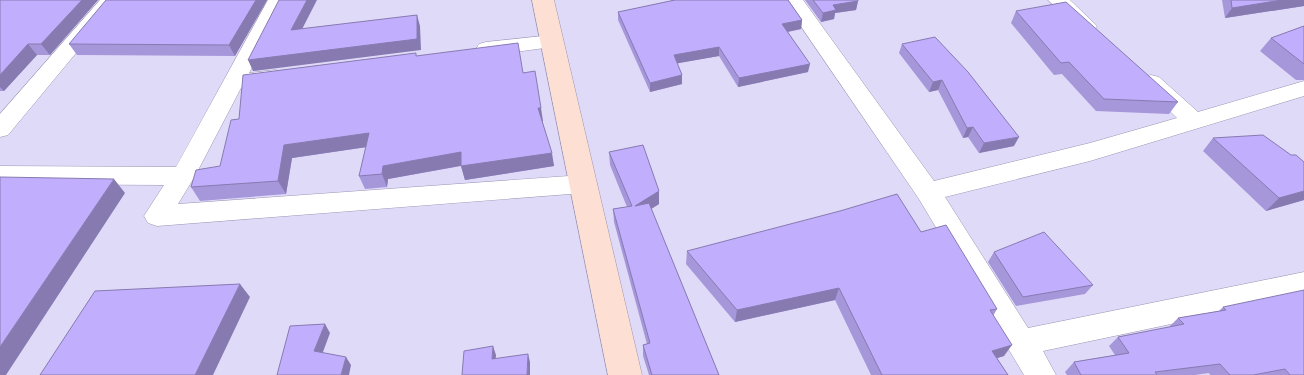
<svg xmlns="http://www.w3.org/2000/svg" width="1304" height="375" viewBox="0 0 1304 375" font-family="'Times New Roman',serif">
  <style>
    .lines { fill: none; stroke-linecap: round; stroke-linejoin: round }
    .street-casing { stroke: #9a94b1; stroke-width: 1 }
    .secondary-casing { stroke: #9a94b1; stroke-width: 1 }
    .street { fill: #fff; fill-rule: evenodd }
    .secondary { fill: #fedfd4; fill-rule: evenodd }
    .wall { fill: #a696da }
    .shaded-wall { fill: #877ab1 }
    .building { fill: #c1affd; stroke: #877ab1 }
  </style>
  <rect width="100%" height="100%" fill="#e0daf9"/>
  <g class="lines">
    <!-- street casing -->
    <g class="street-casing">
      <path id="street" d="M100,0H120L8,135L0,137V114Z
        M268,0H288L249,73L275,70L283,72L286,77L283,82L241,88L195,176L178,204L583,175L592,177L595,184L592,191L583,193L157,226L148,223L144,216L164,185L0,184V166L176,167Z
        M783,0H803L934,181L1090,143L1177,118L1140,82L1143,77L1151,75L1159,77L1198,112L1304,81V96L1090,161L945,197L1028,328L1304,272V296L1043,351L1056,375H1024L919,199Z
        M1048,0H1070L1097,26L1094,30L1087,32L1080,30Z
        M552,35L559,36L562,41L559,46L486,56L479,54L476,49L479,44L486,42Z"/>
    </g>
    <!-- secondary casing -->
    <g class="secondary-casing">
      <path id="secondary" d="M532,0H554L642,375H608Z"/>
    </g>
    <!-- street -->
    <use href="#street" class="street"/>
    <!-- secondary -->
    <use href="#secondary" class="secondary"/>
  </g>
  <!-- wall -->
  <path class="wall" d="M0,0H98L50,55H37L4,91H0Z
    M267,0L235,56L77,55L69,44Z
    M671,0H788L802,20L801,29L788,32L808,72L738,87L719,56L677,63L682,75V84L650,92L618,20V12L671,1Z
    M805,0H858V1L856,10L835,13L834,19L821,22Z
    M1222,0H1304V6L1225,18Z
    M1016,11L1178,102L1169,114L1096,111L1062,74L1054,75L1011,23Z
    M1304,26V80H1296L1260,51L1271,38Z
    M902,44L1014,146L979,153L968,137L963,138L938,90L929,92L899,53Z
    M418,56L523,73L543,121H542L554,166L465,180L461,166L388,179L387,187L365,189L359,176L366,147L292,158L286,194L200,201L191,187L220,166L239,119Z
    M1213,138L1304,200L1266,211L1203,151Z
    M609,152L659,204L651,209L719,375H649L643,356V345L647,344L614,222L613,209L627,207L610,165Z
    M921,232L997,309L993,316L1004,356L997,358L1008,375H871L835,300L735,322L686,264L687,251Z
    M994,252L1093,285L1085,294L1016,306L988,262Z
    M1223,307L1304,375H1210L1209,373L1195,375H1067L1065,372L1074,362L1115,355L1109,346L1118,337L1169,327L1178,318L1219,311Z"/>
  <!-- shaded-wall -->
  <path class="shaded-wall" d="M82,0H98L50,55L41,44Z
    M256,0H267L235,56L229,45Z
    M307,0H317L296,41L291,30Z
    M1282,0H1304V6L1225,18L1232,8Z
    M858,1L856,10L835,13L834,19L821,22L823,13L833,5Z
    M417,15L420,26L421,50L253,71L248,60Z
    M802,20L801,29L781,33L782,24Z
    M28,44L37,55L4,91L0,87V75Z
    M719,47V56L674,64V55Z
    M810,64L808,72L738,87L739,78Z
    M682,75V84L650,92V83Z
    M942,80L938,90L929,92L933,82Z
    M538,108H541L543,121H540Z
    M973,127L968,137L963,138L967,128Z
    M369,133L374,146L292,158L286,194L278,181L284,145Z
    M1019,137L1014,146L979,153L984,143Z
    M461,152L465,165L388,179L387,187L382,174L383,166Z
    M552,153L554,166L465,180L461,166Z
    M114,179L125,193L6,375H0V347Z
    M659,191V204L635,219V206Z
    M1304,191V200L1266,211L1279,198Z
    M240,284L250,297L213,375H195Z
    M839,288L835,300L735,322L737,310Z
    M325,324L330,333L320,360L314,351Z
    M1012,345L1004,356L984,362L992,351Z
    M493,346L496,355L495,368L492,359Z
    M528,354L530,362V375H527Z
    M346,357L351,365L349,375H341Z"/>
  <!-- building -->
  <path class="building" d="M0,0H82L41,44H28L0,75Z
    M106,0H256L229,45L69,44Z
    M279,0H307L291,30L417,15V39L248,60Z
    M675,0H788L802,20L782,24L810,64L739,78L719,47L674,55L682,75L650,83L618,12Z
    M813,0H858V1L833,5L836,10L823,13Z
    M1231,0H1282L1232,8Z
    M1066,2L1178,102L1104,99L1069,62L1061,63L1016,11Z
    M1304,26V64L1271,38Z
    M935,37L968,72L1019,137L984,143L973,127L967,128L942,80L933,82L902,44Z
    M518,43L523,73L535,71L541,108H538L552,153L461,166V152L383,166L382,174L359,176L369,133L284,145L278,181L191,187L196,170L220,166L231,120L239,119L243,75L416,53V56Z
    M1263,135L1291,155H1296L1304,162V191L1279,198L1213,138Z
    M643,145L659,191L635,206L649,203L719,375H652L643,345L650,343L613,209L632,206L609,152Z
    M0,177L114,179L0,347Z
    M897,194L921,232L946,225L997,309L990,310L1012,345L992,351L1008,375H882L839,288L737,310L687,251L840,211Z
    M1044,232L1093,285L1023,297L994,252Z
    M240,284L195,375H40L95,291Z
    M1304,290V375H1290L1285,369L1253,375H1230L1220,364L1155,372L1157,375H1081L1074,362L1129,353L1118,337L1184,324L1178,318L1226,310L1223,307Z
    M325,324L314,351L346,357L341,375H277L290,326Z
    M493,346L492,359L528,354L527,375H462L464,351Z"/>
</svg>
